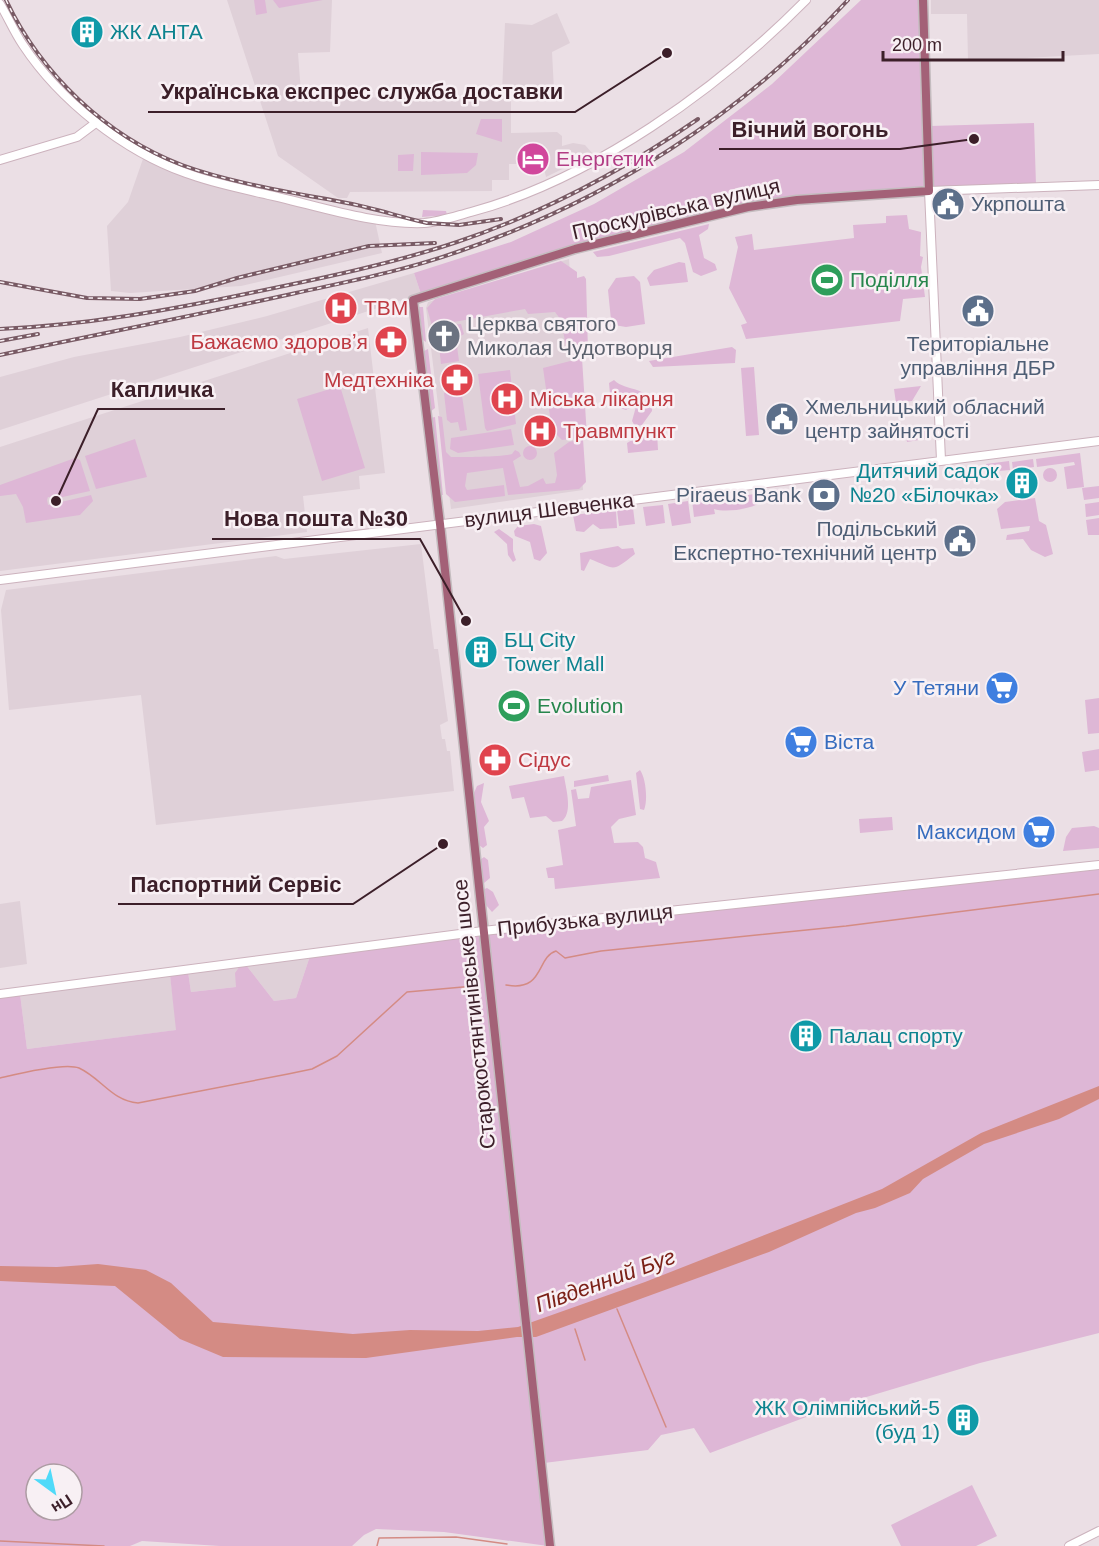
<svg xmlns="http://www.w3.org/2000/svg" width="1099" height="1546" viewBox="0 0 1099 1546" font-family="Helvetica,sans-serif">
  <style>
    .built { fill: #dfd0d8 }
    .green { fill: #deb7d6; fill-rule: evenodd }
    .water { fill: #d48b84 }
    .lines { fill: none; stroke-linecap: round; stroke-linejoin: round }
    .stream { stroke: #d48b84; stroke-width: 1.5 }
    .secondary-casing { stroke: #ccb2bd; stroke-width: 10 }
    .primary-casing { stroke: #c4bcbf; stroke-width: 11 }
    .secondary { stroke: #fff; stroke-width: 8 }
    .primary { stroke: #a36177; stroke-width: 8 }
    .rail-casing { stroke: #785a64; stroke-width: 4 }
    .rail { stroke: #f8f0f4; stroke-width: 1.5; stroke-dasharray: 4.5; stroke-linecap: butt }
    .labels { text-anchor: middle; stroke-width: 5; stroke-linejoin: round; paint-order: stroke }
    .culture-label { font-size: 21px; fill: #0d838f; stroke: #f8f0f4; text-anchor: start }
    .hotel-label { font-size: 21px; fill: #b23c85; stroke: #f8f0f4; text-anchor: start }
    .service-label { font-size: 21px; fill: #4e5e75; stroke: #f8f0f4; text-anchor: start }
    .street-label { font-size: 21px; fill: #3c1f29; stroke: #f8f0f4 }
    .leisure-label { font-size: 21px; fill: #27864d; stroke: #f8f0f4; text-anchor: start }
    .health-label { font-size: 21px; fill: #be3a42; stroke: #f8f0f4; text-anchor: start }
    .worship-label { font-size: 21px; fill: #5b616d; stroke: #f8f0f4; text-anchor: start }
    .shop-label { font-size: 21px; fill: #366cbe; stroke: #f8f0f4; text-anchor: end }
    .water-label { font-size: 22px; font-style: italic; fill: #7b2117; stroke: #f8f0f4 }
    .leader { fill: none; stroke: #3c1f29; stroke-width: 2 }
    .callout-dot { fill: #3c1f29; stroke: #f8f0f4; stroke-width: 2 }
    .callout-label { font-size: 22px; text-anchor: middle; font-weight: bold; fill: #3c1f29; stroke: #f8f0f4; stroke-width: 5; stroke-linejoin: round; paint-order: stroke }
  </style>
  <rect width="100%" height="100%" fill="#ebdfe5"/>
  <!-- built -->
  <path class="built" d="M227,0H332L330,52L298,53L301,93L338,97L511,99V133L557,132L562,136V146L573,143L585,145L593,154L546,177L543,164H509V180H492V191L350,192L347,198H338L278,156Z
    M931,0H1099V54L968,61L967,14H931Z
    M557,13L570,43L552,52L554,90L502,92L505,23L532,25Z
    M144,156L159,164L375,221L382,253L241,286L130,293L111,291L107,226L128,202Z
    M569,259L583,490L451,509L426,308L428,302Z
    M414,273L421,294L0,430V377L74,357L180,337L267,316Z
    M368,328L385,473L359,476L360,489L303,496L307,532L0,571V447Z
    M421,544L434,649H438L448,721L440,725L442,739H445L447,751H450L454,791L156,825L141,695L9,710L1,610L6,590L276,556L284,559Z
    M20,901L27,964L0,968V904Z
    M310,956L296,998L274,1001L246,965Z
    M240,966L236,987L191,992L188,972Z
    M170,975L177,1030L27,1049L20,994Z"/>
  <!-- green -->
  <path class="green" d="M254,0H265L267,13L256,15Z
    M273,0H323L279,8Z
    M861,0H918L926,189L748,204L421,294L414,273L511,242L594,204L684,152L772,84Z
    M481,119H502V142L476,134Z
    M1034,123L1036,185L931,188L930,126Z
    M421,152L478,153L476,165L467,173L421,175Z
    M414,154L413,171H398V155Z
    M423,210L446,211L447,215L422,217Z
    M907,215L909,229L921,232L920,256L923,257L921,267L925,297L903,299L900,321L746,339L741,325L747,323L729,288L738,247L735,237L752,234L754,250L854,238L853,225L886,223V216Z
    M709,224L708,229L699,235L704,258L715,264L717,270L701,276L693,272L685,243L680,238L609,256L597,257L593,252Z
    M561,261L577,272V278L584,276L586,279L588,352H567L561,320L555,312L528,314L525,309L432,326L427,308L435,299Z
    M679,262L685,263L688,282L650,286L647,278L654,270Z
    M634,276L640,282L645,324L626,327L614,325L611,320L608,290L616,278Z
    M419,307H423L426,342L423,340Z
    M461,324L464,334L456,339L459,361L441,364L439,346L455,344L453,325Z
    M732,347L736,350L735,363L653,367L649,361Z
    M428,349L435,408L430,412L424,351Z
    M582,358L587,437L562,440L552,430L543,368Z
    M754,367L759,435L746,436L741,368Z
    M510,370L516,424L487,431L485,428L478,374Z
    M614,380C627,393 654,385 652,411L642,425L635,426L632,421L637,403L626,410L611,405L609,383Z
    M340,386L365,468L322,481L297,399Z
    M921,386L912,401L896,403L894,389Z
    M461,389L467,430L460,431L458,422L451,423L447,420L444,393Z
    M438,416L442,417L446,452L451,457C465,457 501,457 512,454L515,450L519,452L521,456L513,461L520,487L528,486L543,478L546,484L555,483L557,475L554,453L569,442L583,439L586,482L579,489L508,495L503,468L467,473L465,486L467,490L504,485L505,496L455,502L446,494Z
    M435,417L443,495H439L430,418Z
    M650,426L657,432L658,450L628,453L627,443L632,440L634,431Z
    M929,426L930,435L924,439L907,442L905,429Z
    M511,429L514,445L458,453L450,449L451,438Z
    M135,439L147,477L96,489L85,456Z
    M523 453a7 7 0 1 1 14 0a7 7 0 1 1-14 0Z
    M1080,453L1084,487L1067,489L1064,467L1075,465L1074,462L1037,467L1036,459Z
    M75,458L80,460L90,491L58,498L48,497L47,500L48,505L91,495L93,501L80,515L26,523L23,507L16,494L0,496V485Z
    M1033,459L1034,467L1013,470L1012,462Z
    M1009,461L1010,470L987,472L986,464Z
    M1043 475a7 7 0 1 1 14 0a7 7 0 1 1-14 0Z
    M1099,486V498L1084,500L1082,488Z
    M760,493L765,499C757,509 726,513 714,509L715,514L694,517L692,500L712,497L713,501Z
    M1035,498L1039,521L1046,525L1053,554L1045,557L1031,550L1023,539L1006,540L1007,535L1029,531L1030,526L1001,529L997,509L1005,502Z
    M688,501L691,523L672,526L668,504Z
    M1099,502V515L1086,517L1085,504Z
    M663,505L665,523L646,526L643,507Z
    M633,508L635,524L619,526L617,510Z
    M616,510L617,528L600,529L593,524L584,532L576,531L573,515Z
    M1099,518V535H1088L1086,520Z
    M534,524L541,526L547,553L540,561L534,559L530,542L515,536L514,531L518,526Z
    M499,529L513,539V551L516,560L513,562L508,555L507,544L494,532Z
    M618,546L622,549L633,548L635,554C611,573 616,569 590,559L584,571L581,570L580,553Z
    M1099,698V733L1088,734L1085,700Z
    M1099,749V770L1085,772L1082,752Z
    M640,770C646,778 648,801 644,810L640,809L636,773Z
    M608,775L609,781L574,787V781Z
    M564,776C566,789 573,812 562,821L553,822L546,816L530,818L524,797L512,799L509,786Z
    M631,780L636,815L619,819L611,827L614,843L638,842L643,847L645,858L656,862L660,878L555,889L554,878H548L546,868L563,865L558,830L576,826L571,790L576,789L578,799L589,798L591,787Z
    M484,783L481,802L489,821L484,827L487,845L483,848L479,845L474,793L477,786Z
    M892,817L893,830L860,833L859,819Z
    M1094,826L1099,828V848L1063,851L1066,837L1072,828Z
    M484,857L488,860L490,878L484,883L481,879L480,860Z
    M1099,868V1333L980,1363L833,1407L710,1453L694,1428L661,1435L648,1450L544,1463L486,933Z
    M487,888L493,892L499,905L492,912L486,905L482,890Z
    M481,934L548,1546L444,1532L376,1529L364,1535L352,1546H220L142,1541L130,1546H0V997L20,994L27,1049L176,1030L170,975L188,972L191,992L236,987L235,973L240,966L246,965L274,1001L296,998L310,956ZM36,1474H72V1510H36Z
    M972,1485L997,1536L976,1546H901L891,1525Z"/>
  <!-- water -->
  <path class="water" d="M1099,1086V1099L1059,1119L984,1144L923,1179L910,1193L875,1208L856,1213L769,1252L536,1337H517L366,1358L223,1357L180,1339L115,1286L0,1281V1266L57,1267L98,1264L146,1270L171,1283L213,1322L353,1334L410,1330L478,1331L518,1327L645,1282L882,1189L981,1133Z"/>
  <g class="lines">
    <!-- stream -->
    <path class="stream" d="M506,985C545,992 536,957 556,951L565,958L601,951L846,926L1099,894
      M0,1078C17,1074 64,1062 79,1068C101,1078 112,1101 138,1103L288,1074L312,1069L337,1056L407,992L474,986
      M617,1309L666,1427
      M575,1329L585,1360
      M0,1541L104,1546
      M377,1546L379,1538L456,1537L507,1544"/>
    <!-- secondary casing -->
    <g class="secondary-casing">
      <path id="secondary" d="M0,4C8,17 14,32 23,45C60,101 124,151 186,173C210,182 235,187 260,193C313,204 370,225 424,223C439,222 456,216 471,212C593,179 718,89 806,0
        M0,160L77,137L97,122
        M941,460L929,191L1099,185
        M0,580L1099,441
        M0,994L483,931L1099,865
        M1069,1546L1099,1531"/>
    </g>
    <!-- primary casing -->
    <g class="primary-casing">
      <path id="primary" d="M550,1546L440,524L413,300L575,249L748,207L797,200L929,191L923,0"/>
    </g>
    <!-- secondary -->
    <use href="#secondary" class="secondary"/>
    <!-- primary -->
    <use href="#primary" class="primary"/>
    <!-- rail casing -->
    <g class="rail-casing">
      <path id="rail" d="M6,0C41,74 106,136 182,165C231,183 295,193 347,203C374,208 400,217 427,223L459,225L501,219
        M0,282L87,298L140,299L195,291L237,278L369,246L435,243
        M0,329C87,325 170,310 255,292C323,278 391,264 457,242C543,213 624,170 698,119
        M0,341L38,334
        M0,355C99,334 197,315 296,293C351,281 407,270 460,251C608,200 742,115 848,0"/>
    </g>
    <!-- rail -->
    <use href="#rail" class="rail"/>
  </g>
  <!-- icons -->
  <defs>
    <g id="building-disc" transform="scale(1.725)"><circle r="9.5" fill="#0f9aa8" stroke="#f8f0f4"/><path d="M-4-6H4V6H1V3H-1V6H-4ZM-2.5-4.3h1.7v1.8h-1.7ZM.8-4.3h1.7v1.8H.8ZM-2.5-1h1.7V.8h-1.7ZM.8-1h1.7V.8H.8Z" fill="#fff"/></g>
    <g id="hotel-disc" transform="scale(1.725)"><circle r="9.5" fill="#d1479c" stroke="#f8f0f4"/><path d="M-6-4.5h1.5V1H6V5H4.5V3h-9V5H-6ZM-4 0a1.8 1.8 0 1 1 3.6 0ZM.5 0V-2.5h3Q6-2.5 6 0Z" fill="#fff"/></g>
    <g id="civic-disc" transform="scale(1.725)"><circle r="9.5" fill="#5c6f8a" stroke="#f8f0f4"/><path d="M-.6-6.5H3V-4.5H.6V-3L4-1V1h2V6H-6V1h2V-1L-.6-3ZM-1.2 2.5V6h2.4V2.5Z" fill="#fff"/></g>
    <g id="stadium-disc" transform="scale(1.725)"><circle r="9.5" fill="#2e9e5b" stroke="#f8f0f4"/><path d="M0-5a6.5 5 0 1 0 0 10a6.5 5 0 1 0 0-10ZM-3.5-1.8h7v3.6h-7Z" fill="#fff"/></g>
    <g id="hospital-disc" transform="scale(1.725)"><circle r="9.5" fill="#e0444e" stroke="#f8f0f4"/><path d="M-5-5h3v3.5h4V-5h3V5h-3V1.5h-4V5h-3Z" fill="#fff"/></g>
    <g id="church-disc" transform="scale(1.725)"><circle r="9.5" fill="#6b7280" stroke="#f8f0f4"/><path d="M-1.2-6h2.4v3.5h3.3v2.4h-3.3V6h-2.4V-.1h-3.3v-2.4h3.3Z" fill="#fff"/></g>
    <g id="pharmacy-disc" transform="scale(1.725)"><circle r="9.5" fill="#e0444e" stroke="#f8f0f4"/><path d="M-2-6h4v4h4v4h-4v4h-4v-4h-4v-4h4Z" fill="#fff"/></g>
    <g id="bank-disc" transform="scale(1.725)"><circle r="9.5" fill="#5c6f8a" stroke="#f8f0f4"/><path d="M-6-4H6V4H-6ZM0-2.3a2.3 2.3 0 1 0 0 4.6a2.3 2.3 0 1 0 0-4.6Z" fill="#fff"/></g>
    <g id="supermarket-disc" transform="scale(1.725)"><circle r="9.5" fill="#3f7fe0" stroke="#f8f0f4"/><path d="M-6-5.5h2.5l.6 2H6L4.5 2H-2.5L-4.4-4H-6ZM-1.5 3.2a1.3 1.3 0 1 0 .1 0ZM3 3.2a1.3 1.3 0 1 0 .1 0Z" fill="#fff"/></g>
  </defs>
  <g fill-rule="evenodd">
    <use href="#building-disc" x="87" y="32"/>
    <use href="#hotel-disc" x="533" y="159"/>
    <use href="#civic-disc" x="948" y="204"/>
    <use href="#stadium-disc" x="827" y="280"/>
    <use href="#hospital-disc" x="341" y="308"/>
    <use href="#civic-disc" x="978" y="311"/>
    <use href="#church-disc" x="444" y="336"/>
    <use href="#pharmacy-disc" x="391" y="342"/>
    <use href="#pharmacy-disc" x="457" y="380"/>
    <use href="#hospital-disc" x="507" y="399"/>
    <use href="#civic-disc" x="782" y="419"/>
    <use href="#hospital-disc" x="540" y="431"/>
    <use href="#building-disc" x="1022" y="483"/>
    <use href="#bank-disc" x="824" y="495"/>
    <use href="#civic-disc" x="960" y="541"/>
    <use href="#building-disc" x="481" y="652"/>
    <use href="#supermarket-disc" x="1002" y="688"/>
    <use href="#stadium-disc" x="514" y="706"/>
    <use href="#supermarket-disc" x="801" y="742"/>
    <use href="#pharmacy-disc" x="495" y="760"/>
    <use href="#supermarket-disc" x="1039" y="832"/>
    <use href="#building-disc" x="806" y="1036"/>
    <use href="#building-disc" x="963" y="1420"/>
  </g>
  <g class="labels">
    <!-- culture labels -->
    <g class="culture-label">
      <text x="110" y="39">ЖК АНТА</text>
      <text x="999" y="478" text-anchor="end">Дитячий садок<tspan x="999" dy="24">№20 «Білочка»</tspan></text>
      <text x="504" y="647">БЦ City<tspan x="504" dy="24">Tower Mall</tspan></text>
      <text x="829" y="1043">Палац спорту</text>
      <text x="940" y="1415" text-anchor="end">ЖК Олімпійський-5<tspan x="940" dy="24">(буд 1)</tspan></text>
    </g>
    <!-- hotel labels -->
    <g class="hotel-label">
      <text x="556" y="166">Енергетик</text>
    </g>
    <!-- service labels -->
    <g class="service-label">
      <text x="971" y="211">Укрпошта</text>
      <text x="978" y="351" text-anchor="middle">Територіальне<tspan x="978" dy="24">управління ДБР</tspan></text>
      <text x="805" y="414">Хмельницький обласний<tspan x="805" dy="24">центр зайнятості</tspan></text>
      <text x="801" y="502" text-anchor="end">Piraeus Bank</text>
      <text x="937" y="536" text-anchor="end">Подільський<tspan x="937" dy="24">Експертно-технічний центр</tspan></text>
    </g>
    <!-- street labels -->
    <g class="street-label">
      <text transform="translate(676 209) rotate(-13)" y="7">Проскурівська вулиця</text>
      <text transform="translate(549 510) rotate(-7)" y="7">вулиця Шевченка</text>
      <text transform="translate(585 920) rotate(-6)" y="7">Прибузька вулиця</text>
      <text transform="translate(474 1014) rotate(-96)" y="7">Старокостянтинівське шосе</text>
    </g>
    <!-- leisure labels -->
    <g class="leisure-label">
      <text x="850" y="287">Поділля</text>
      <text x="537" y="713">Evolution</text>
    </g>
    <!-- health labels -->
    <g class="health-label">
      <text x="364" y="315">ТВМ</text>
      <text x="368" y="349" text-anchor="end">Бажаємо здоровʼя</text>
      <text x="434" y="387" text-anchor="end">Медтехніка</text>
      <text x="530" y="406">Міська лікарня</text>
      <text x="563" y="438">Травмпункт</text>
      <text x="518" y="767">Сідус</text>
    </g>
    <!-- worship labels -->
    <g class="worship-label">
      <text x="467" y="331">Церква святого<tspan x="467" dy="24">Миколая Чудотворця</tspan></text>
    </g>
    <!-- shop labels -->
    <g class="shop-label">
      <text x="979" y="695">У Тетяни</text>
      <text x="824" y="749" text-anchor="start">Віста</text>
      <text x="1016" y="839">Максидом</text>
    </g>
    <!-- water labels -->
    <g class="water-label">
      <text transform="translate(605 1280) rotate(-20)" y="8">Південний Буг</text>
    </g>
  </g>
  <!-- callouts -->
  <path class="leader" d="M667 53L575 112H148M974 139L900 149H719M56 501L98 409H225M466 621L420 539H212M443 844L353 904H118"/>
  <g class="callout-dot">
    <circle cx="667" cy="53" r="6"/>
    <circle cx="974" cy="139" r="6"/>
    <circle cx="56" cy="501" r="6"/>
    <circle cx="466" cy="621" r="6"/>
    <circle cx="443" cy="844" r="6"/>
  </g>
  <g class="callout-label">
    <text x="362" y="99">Українська експрес служба доставки</text>
    <text x="810" y="137">Вічний вогонь</text>
    <text x="162" y="397">Капличка</text>
    <text x="316" y="526">Нова пошта №30</text>
    <text x="236" y="892">Паспортний Сервіс</text>
  </g>
  <!-- north arrow -->
  <g transform="translate(54 1492) rotate(147)"><circle r="28" fill="#f8f0f4" stroke="#ad9ca3" stroke-width="1.5"/>
  <path d="M0-4.5L10 22L0 15L-10 22Z" fill="#50daf9"/>
  <text y="-9" font-size="16" font-weight="bold" text-anchor="middle" fill="#3c1f29">Пн</text>
  </g>
  <!-- scale -->
  <path d="M883 51v9h180v-9" fill="none" stroke="#3c1f29" stroke-width="3"/>
  <text x="892" y="51" font-size="18" fill="#3c1f29" stroke="#f8f0f4" stroke-width="4.5" paint-order="stroke">200 m</text>
</svg>
